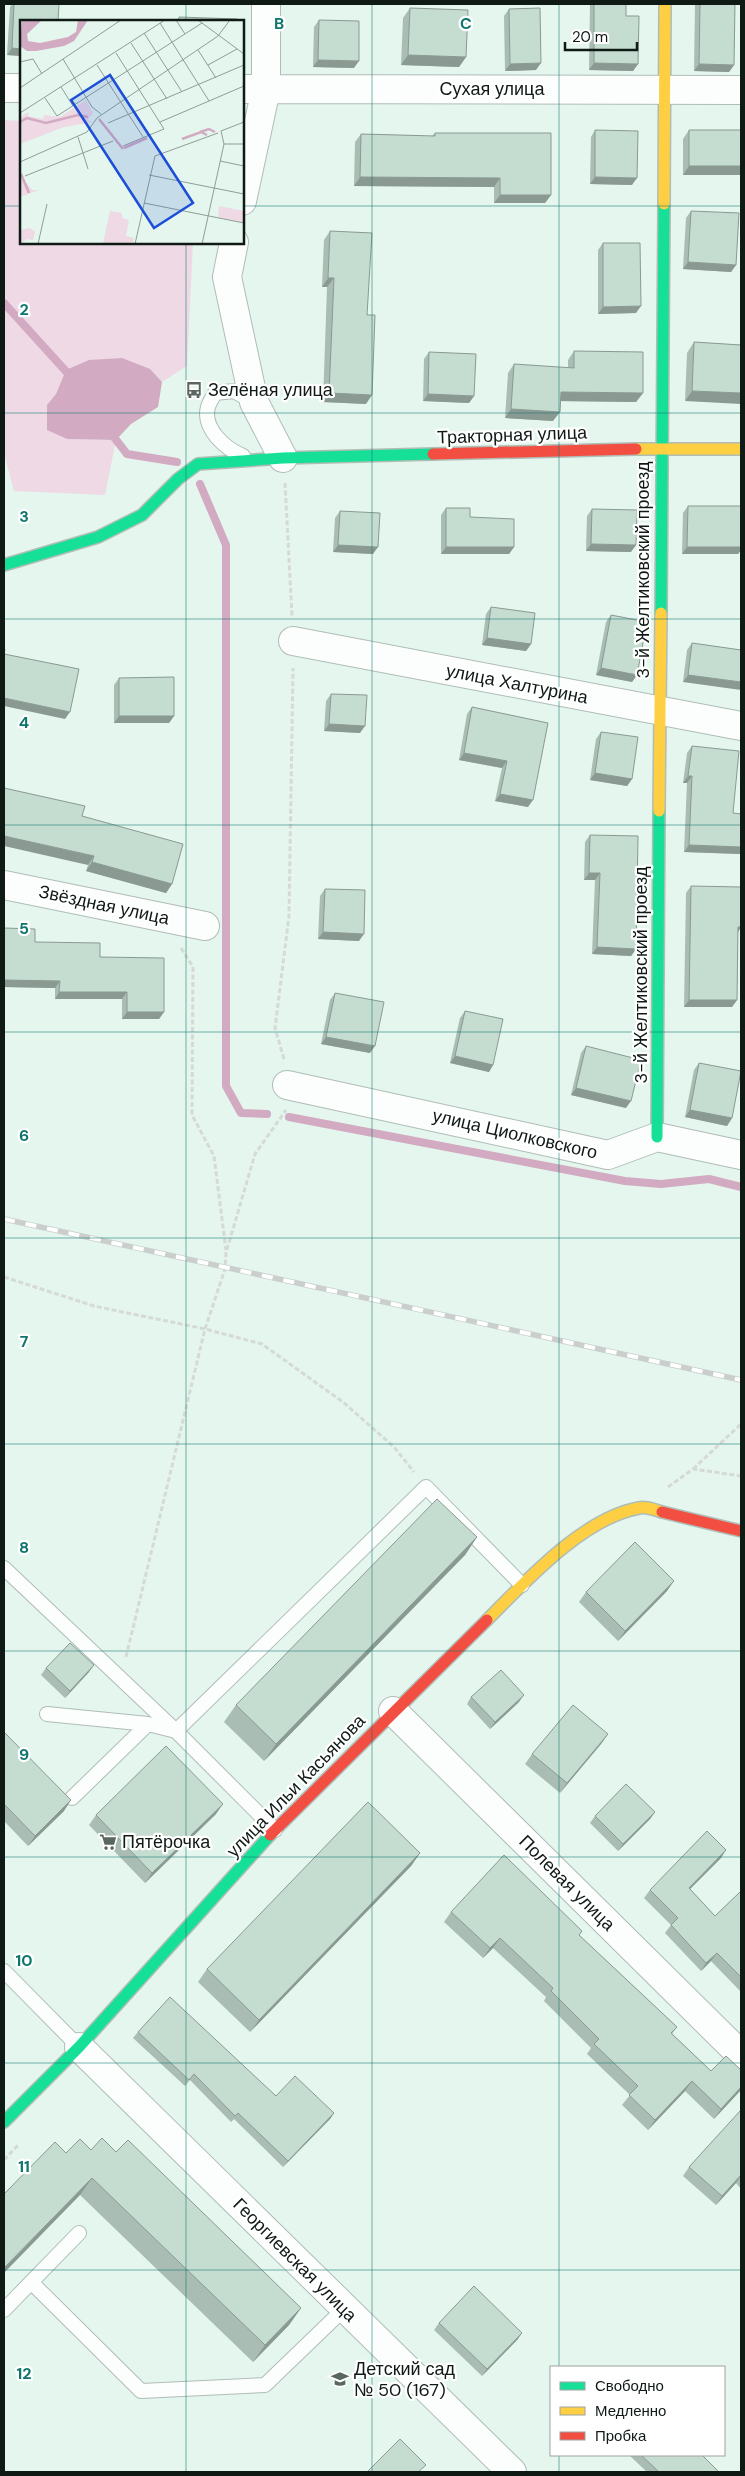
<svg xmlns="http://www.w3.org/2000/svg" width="745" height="2476" viewBox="0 0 745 2476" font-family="'DM Sans',sans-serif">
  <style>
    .green { fill: #eed9e5 }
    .water { fill: #d2aac1 }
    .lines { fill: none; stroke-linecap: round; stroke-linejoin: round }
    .stream { stroke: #d2aac1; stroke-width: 8 }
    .lane-casing { stroke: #b0bdb7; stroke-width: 16 }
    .street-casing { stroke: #b0bdb7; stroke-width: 30 }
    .fast-casing { stroke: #b0bdb7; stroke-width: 14 }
    .slow-casing { stroke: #b0bdb7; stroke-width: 14 }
    .jam-casing { stroke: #b0bdb7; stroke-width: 14 }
    .path { stroke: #d5dad7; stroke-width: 3; stroke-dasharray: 5 2.5; stroke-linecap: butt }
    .lane { stroke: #fbfefc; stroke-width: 14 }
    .street { stroke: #fbfefc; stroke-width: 28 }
    .fast { stroke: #16e098; stroke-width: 11 }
    .slow { stroke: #ffcf43; stroke-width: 11 }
    .jam { stroke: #f24e42; stroke-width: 11 }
    .rail-casing { stroke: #cacfcd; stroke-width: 5.5 }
    .rail { stroke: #fff; stroke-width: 4; stroke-dasharray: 11; stroke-linecap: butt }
    .wall { fill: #a9bdb4 }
    .shaded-wall { fill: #8a9a92 }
    .building { fill: #c5dcd1; stroke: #8a9a92 }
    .grid { fill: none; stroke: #0f766e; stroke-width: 1; stroke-opacity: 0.55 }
    .labels { text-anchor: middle; stroke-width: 4.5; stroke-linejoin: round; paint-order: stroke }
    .street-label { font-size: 18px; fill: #0f1a15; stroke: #fff }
    .poi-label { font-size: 18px; fill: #0f1a15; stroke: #fff; text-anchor: start }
    .inset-river { fill: none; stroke: #d2aac1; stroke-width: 2.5 }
    .inset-road { fill: none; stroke: #8f9e97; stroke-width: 1 }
    .view { fill: #1d4ed8; fill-opacity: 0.15; stroke: #1d4ed8; stroke-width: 2.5 }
    .inset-edge { fill: none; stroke: #0f1a15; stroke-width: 2.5 }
    .grid-label { font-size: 16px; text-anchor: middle; font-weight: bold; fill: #0f766e; stroke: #fff; stroke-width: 4.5; stroke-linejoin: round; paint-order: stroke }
  </style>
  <rect width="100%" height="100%" fill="#e4f6ed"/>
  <!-- green -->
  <path class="green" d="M4,120L21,121V242L193,243L187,366L162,382L150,369L66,370L56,394L47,405L48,430L67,439L116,440L105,495L14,491L4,453Z"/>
  <!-- water -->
  <path class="water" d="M122,358L150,369L162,382L158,407L131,424L116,440L67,439L47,430V405L56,394L66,370L89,360Z"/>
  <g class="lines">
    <!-- stream -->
    <path class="stream" d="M4,303L72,378
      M110,432L127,454L177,462
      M200,484L226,545V1086L241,1113L267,1114
      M289,1117L625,1181L661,1184L709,1179L741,1187"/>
    <!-- lane casing -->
    <g class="lane-casing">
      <path id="lane" d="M243,456C226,449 202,429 208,407C209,403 213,397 215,393L234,391L254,402
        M4,1568L176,1731L275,1830
        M47,1714L148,1724L176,1731L426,1487L522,1585
        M72,1798L148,1724
        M4,1971L79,2047
        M31,2282L141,2391L265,2385L344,2309
        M4,2310L79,2233"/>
    </g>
    <!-- street casing -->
    <g class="street-casing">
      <path id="street" d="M4,88H21
        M242,89L741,90
        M242,201L266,89V4
        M234,242L227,277L254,402L283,458
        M293,641L741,726
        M4,885L205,926
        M287,1085L608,1155L657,1137L741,1155
        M393,1711L741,2055
        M79,2047L512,2472"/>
    </g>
    <!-- fast casing -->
    <g class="fast-casing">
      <path id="fast" d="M4,565L98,537L142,515L178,479L198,464L283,458L433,454
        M661,613L664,204
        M657,1137L659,811
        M4,2122L79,2047L270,1835"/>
    </g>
    <!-- slow casing -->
    <g class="slow-casing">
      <path id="slow" d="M664,204L665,4
        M636,449H741
        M659,811L661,613
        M487,1620C526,1581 583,1518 639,1508C646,1506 655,1510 662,1512"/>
    </g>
    <!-- jam casing -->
    <g class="jam-casing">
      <path id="jam" d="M433,454L636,449
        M662,1512L741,1531
        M270,1835L487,1620"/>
    </g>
    <!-- path -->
    <path class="path" d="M285,483L292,616
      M181,948L193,967L192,1115L214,1156L226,1250
      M284,1059L275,1028L289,916L293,668
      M4,1277L94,1306L205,1329L262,1344L343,1402L394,1447L414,1472
      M693,1469L741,1424
      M668,1487L693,1469L741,1476
      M126,1657L205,1329L225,1269L226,1253L255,1154L286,1110
      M4,2160L19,2144"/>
    <!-- lane -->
    <use href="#lane" class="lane"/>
    <!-- street -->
    <use href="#street" class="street"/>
    <!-- fast -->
    <use href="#fast" class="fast"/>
    <!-- slow -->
    <use href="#slow" class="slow"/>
    <!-- jam -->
    <use href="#jam" class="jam"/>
    <!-- rail casing -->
    <g class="rail-casing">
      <path id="rail" d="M4,1219L741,1380"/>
    </g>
    <!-- rail -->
    <use href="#rail" class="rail"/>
  </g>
  <!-- wall -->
  <path class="wall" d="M12,4H59L21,21V56L7,55L10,7Z
    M590,4H626V16L638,64L633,71L589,70Z
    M695,4H735L734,65L729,72L694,71Z
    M410,8L466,57L459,67L401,65L403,18Z
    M509,9L536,70L505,71L504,16Z
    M319,20L354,68L313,67L314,27Z
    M595,130L632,185L590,184L591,137Z
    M689,130H741V175H683V139Z
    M435,133L551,195L545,203H494V187L354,186L355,142L361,134L432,136Z
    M691,211L736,265L731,272L683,269L686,218Z
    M330,231L366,404L323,402L327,287H322L324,240Z
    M603,243L636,313L598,314V250Z
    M694,342L741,345L685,401L687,353Z
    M574,351L643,393L636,402L560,401L553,421L505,418L508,373L514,364L568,368V360Z
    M429,352L474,396L469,403L423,401L424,359Z
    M688,506H741V550L738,554H682L683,513Z
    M446,508L470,517L514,547L509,554H441V515Z
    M592,509L631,552L586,551L587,516Z
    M340,511L373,554L333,552L335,518Z
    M491,607L531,644L526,651L482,645L486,614Z
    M611,615L637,675L632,682L596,675L606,622Z
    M692,643L741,650L683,682L687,650Z
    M119,678L174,716L169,723H114V685Z
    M331,694L360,733L324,731L326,701Z
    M472,707L548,723L528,807L495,801L502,768L459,760L467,714Z
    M601,732L632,779L627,786L590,780L596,739Z
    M692,746L733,813L741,814V854L684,852L687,783H683L687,753Z
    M82,816L172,884L166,893L86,871L88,865Z
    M590,835L636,949L631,956L592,954L595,880H584L585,842Z
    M691,886L738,932L737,1000L732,1007H684L686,893Z
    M325,889L359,941L318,939L320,896Z
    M4,928L35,942L100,957L164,1012L159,1019H122V999H55V988L4,987Z
    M335,993L370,1053L321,1044L330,1000Z
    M465,1011L493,1065L489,1072L450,1063L460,1018Z
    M586,1046L626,1108L571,1095L581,1053Z
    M699,1063L732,1118L727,1126L685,1117L694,1070Z
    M477,1537L465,1555L264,1761L224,1722L236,1705Z
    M667,1591L618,1641L579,1602L586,1592Z
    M46,1668L89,1672L65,1698L41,1675Z
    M471,1697L519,1702L490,1729L467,1704Z
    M4,1732L64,1811L28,1846L4,1821Z
    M608,1734L601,1744L560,1793L525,1764L532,1754Z
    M655,1812L650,1819L618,1851L590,1823L595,1816Z
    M216,1814L145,1883L89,1825L96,1815Z
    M420,1853L411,1866L250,2032L198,1982L207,1969Z
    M721,1858L690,1889L715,1916L741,1891V1992L711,1961L701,1971L665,1933L671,1925L644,1898L650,1890Z
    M451,1912L582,1931L579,1935L677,2027L672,2034L711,2071L741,2090L714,2119L685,2091L648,2130L622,2105L630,2095L587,2054L591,2048L544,2001L546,1997L493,1948L483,1958L444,1922Z
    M138,2032L276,2096L334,2113L330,2119L283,2167L234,2119L231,2122L190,2080L185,2086L133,2038Z
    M741,2112V2189L736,2183L716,2205L683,2176L689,2167Z
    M91,2150L116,2152L301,2308L289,2325L253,2362L80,2195L66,2153Z
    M439,2323L522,2333L517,2340L482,2376L434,2330Z
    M629,2455H702L719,2472H647Z"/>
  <!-- shaded-wall -->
  <path class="shaded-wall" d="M12,48L21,49V56L7,55Z
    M408,55L466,57L459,67L401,65Z
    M318,60L359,61L354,68L313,67Z
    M541,63L536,70L505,71L510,64Z
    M594,63L638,64L633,71L589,70Z
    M699,64L734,65L729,72L694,71Z
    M689,166H741V175H683Z
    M360,177L500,178L494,187L354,186Z
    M595,177L637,178L632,185L590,184Z
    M500,195H551L545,203H494Z
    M688,262L736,265L731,272L683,269Z
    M328,278H334L327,287H322Z
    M641,306L636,313L598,314L603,307Z
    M692,391L741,393V404L685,401Z
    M561,392L643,393L636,402L555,401Z
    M329,393L372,395L366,404L323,402Z
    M428,394L474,396L469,403L423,401Z
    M511,409L560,412L553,421L505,418Z
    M591,544L636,545L631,552L586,551Z
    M338,545L378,547L373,554L333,552Z
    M446,547H514L509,554H441Z
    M687,547H741V550L738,554H682Z
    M487,638L531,644L526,651L482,645Z
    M601,668L637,675L632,682L596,675Z
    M688,675L741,682V690L683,682Z
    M4,698L70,712L65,719L4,706Z
    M119,716H174L169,723H114Z
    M329,724L365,726L360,733L324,731Z
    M464,753L507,761L502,768L459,760Z
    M595,773L632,779L627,786L590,780Z
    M688,776H692L687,783H683Z
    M500,794L533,800L528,807L495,801Z
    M4,836L94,856L88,865L4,846Z
    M689,845L741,847V854L684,852Z
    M92,862L172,884L166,893L86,871Z
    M589,873H600L595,880H584Z
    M738,927H741L737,934Z
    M323,932L364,934L359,941L318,939Z
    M597,947L636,949L631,956L592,954Z
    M4,980L60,981L55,988L4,987Z
    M59,992H127L122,999H55Z
    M689,1000H737L732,1007H684Z
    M127,1012H164L159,1019H122Z
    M326,1037L375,1046L370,1053L321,1044Z
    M455,1056L493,1065L489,1072L450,1063Z
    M576,1088L631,1101L626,1108L571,1095Z
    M690,1110L732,1118L727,1126L685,1117Z
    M477,1537L465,1555L264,1761L276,1744Z
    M674,1581L667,1591L618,1641L625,1631Z
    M94,1665L89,1672L65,1698L70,1691Z
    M524,1695L519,1702L490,1729L495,1722Z
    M608,1734L601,1744L560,1793L567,1783Z
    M71,1800L64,1811L28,1846L35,1836Z
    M223,1804L216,1814L145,1883L152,1873Z
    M655,1812L650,1819L618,1851L623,1844Z
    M726,1850L721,1858L683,1896L689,1888Z
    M420,1853L411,1866L250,2032L259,2020Z
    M500,1938L493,1948L483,1958L490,1948Z
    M717,1953L711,1961L701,1971L706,1963Z
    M692,2081L685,2091L648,2130L655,2120Z
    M741,2087V2090L714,2119L721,2109Z
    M334,2113L330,2119L283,2167L288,2161Z
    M741,2175L736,2183L716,2205L722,2196Z
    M92,2178L80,2195L4,2273V2268Z
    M301,2308L289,2325L253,2362L265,2345Z
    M522,2333L517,2340L482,2376L487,2369Z"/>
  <!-- building -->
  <path class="building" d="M14,4H59L58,21H21V49L12,48Z
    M594,4H626V16H639L638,64L594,63Z
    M700,4H735L734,65L699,64Z
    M410,8L468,10L466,57L408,55Z
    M540,8L541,63L510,64L509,9Z
    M179,17L237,19V21H179Z
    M319,20L359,21V61L318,60Z
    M595,130L638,131L637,178L595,177Z
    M689,130H741V166H689Z
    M435,133H551V195H500V178L360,177L361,134L435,136Z
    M691,211L739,213L736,265L688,262Z
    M330,231L372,233L367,315H375L372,395L329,393L334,278H328Z
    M603,243H640L641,306L603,307Z
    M694,342L741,345V393L692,391Z
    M574,351L643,352V393L561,392L560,412L511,409L514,364L574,368Z
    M429,352L476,354L474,396L428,394Z
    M688,506H741V547H687Z
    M446,508H470V517L514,519V547H446Z
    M592,509L637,510L636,545L591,544Z
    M340,511L380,513L378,547L338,545Z
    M491,607L535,613L531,644L487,638Z
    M611,615L647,622L637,675L601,668Z
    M692,643L741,650V682L688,675Z
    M4,649H5L4,654L79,669L70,712L4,698Z
    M174,677V716H119V678Z
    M331,694L367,695L365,726L329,724Z
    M472,707L548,723L533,800L500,794L507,761L464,753Z
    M601,732L638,737L632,779L595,773Z
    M692,746L739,751L733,813L741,814V847L689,845L692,776H688Z
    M4,788L85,806L82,816L183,844L172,884L92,862L94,856L4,836Z
    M590,835L638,836L636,949L597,947L600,873H589Z
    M691,886L741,887V927H738L737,1000H689Z
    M325,889L365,890L364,934L323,932Z
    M4,928L35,929V942L100,943V957L164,958V1012H127V992H59L60,981L4,980Z
    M335,993L384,1002L375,1046L326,1037Z
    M465,1011L503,1019L493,1065L455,1056Z
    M586,1046L641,1060L631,1101L576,1088Z
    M699,1063L741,1071L732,1118L690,1110Z
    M437,1499L477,1537L276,1744L236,1705Z
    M635,1542L674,1581L625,1631L586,1592Z
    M70,1643L94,1665L70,1691L46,1668Z
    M501,1670L524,1695L495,1722L471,1697Z
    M573,1705L608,1734L567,1783L532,1754Z
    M4,1732L71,1800L35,1836L4,1804Z
    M166,1746L223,1804L152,1873L96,1815Z
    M626,1784L655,1812L623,1844L595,1816Z
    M368,1802L420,1853L259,2020L207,1969Z
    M707,1831L726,1850L689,1888L715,1916L741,1891V1977L717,1953L706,1963L671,1925L678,1918L650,1890Z
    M504,1855L582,1931L579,1935L677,2027L671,2033L711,2071L726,2056L741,2070V2087L721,2109L692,2081L655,2120L629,2095L638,2086L594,2044L599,2039L551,1991L553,1988L500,1938L490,1948L451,1912Z
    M170,1997L276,2096L295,2076L334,2113L288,2161L238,2113L235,2116L194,2074L189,2080L138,2032Z
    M740,2111L741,2112V2175L722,2196L689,2167Z
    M102,2138L116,2152L128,2140L301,2308L265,2345L92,2178L4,2268V2194L55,2142L66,2153L80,2139L91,2150Z
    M474,2286L522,2333L487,2369L439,2323Z
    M400,2439L426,2465L418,2472H367Z
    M641,2455H702L719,2472H659Z"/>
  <!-- grid -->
  <path class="grid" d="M186,4V21M372,4V2472M559,4V2367M4,206H21M242,206H741M186,242V2472M4,413H741M4,619H741M4,825H741M4,1032H741M4,1238H741M4,1444H741M4,1651H741M4,1857H741M4,2063H741M4,2270H741M559,2455V2472"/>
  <!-- icons -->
  <defs>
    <g id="bus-bare" transform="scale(1.35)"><path d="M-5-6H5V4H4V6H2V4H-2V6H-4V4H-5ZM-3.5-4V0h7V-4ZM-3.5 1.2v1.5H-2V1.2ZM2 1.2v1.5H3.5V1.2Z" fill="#5a6761" stroke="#fff" stroke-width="2.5" paint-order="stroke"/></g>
    <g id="supermarket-bare" transform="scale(1.35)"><path d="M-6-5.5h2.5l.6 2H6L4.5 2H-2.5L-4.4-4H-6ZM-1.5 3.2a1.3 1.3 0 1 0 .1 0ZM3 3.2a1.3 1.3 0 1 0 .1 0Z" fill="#5a6761" stroke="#fff" stroke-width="2.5" paint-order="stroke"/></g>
    <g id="school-bare" transform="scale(1.35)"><path d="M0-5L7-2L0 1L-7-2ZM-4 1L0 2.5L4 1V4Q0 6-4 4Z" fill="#5a6761" stroke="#fff" stroke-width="2.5" paint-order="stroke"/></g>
  </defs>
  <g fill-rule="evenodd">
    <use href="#bus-bare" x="194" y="390"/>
    <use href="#supermarket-bare" x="108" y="1842"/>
    <use href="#school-bare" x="340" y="2379"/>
  </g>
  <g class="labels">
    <!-- street labels -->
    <g class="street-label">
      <text x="492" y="95">Сухая улица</text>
      <text transform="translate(512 435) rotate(-2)" y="6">Тракторная улица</text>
      <text transform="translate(643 570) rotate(-90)" y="6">3-й Желтиковский проезд</text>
      <text transform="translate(517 684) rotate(11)" y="6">улица Халтурина</text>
      <text transform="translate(104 905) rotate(12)" y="6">Звёздная улица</text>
      <text transform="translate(641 975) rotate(-90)" y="6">3-й Желтиковский проезд</text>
      <text transform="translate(515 1134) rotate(13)" y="6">улица Циолковского</text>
      <text transform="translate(296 1786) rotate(-46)" y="6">улица Ильи Касьянова</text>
      <text transform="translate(567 1883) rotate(45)" y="6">Полевая улица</text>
      <text transform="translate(295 2260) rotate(45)" y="6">Георгиевская улица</text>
    </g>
    <!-- poi labels -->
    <g class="poi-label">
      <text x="208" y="396">Зелёная улица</text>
      <text x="122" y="1848">Пятёрочка</text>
      <text x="354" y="2375">Детский сад<tspan x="354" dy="21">№ 50 (167)</tspan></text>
    </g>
  </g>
  <!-- overview -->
  <g transform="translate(20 20)">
    <rect width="224" height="224" fill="#e4f6ed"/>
    <path d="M66,80L73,93L68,100L73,102L44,107L0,124V98L5,94L9,92L8,96L23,99L24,95L40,97ZM0,155L12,170H19L0,177ZM199,186L224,191V203L198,197ZM90,191L102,193V198L109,200L106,216L114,218L113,224H83ZM10,208L15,212L13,220L7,219L0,224V210Z" fill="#eed9e5"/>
    <path d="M2,0H22L7,14L8,21L20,23L48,17L56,12L58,0H68L54,21L44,26L16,31H7L0,26Z" fill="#d2aac1"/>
    <path class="inset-river" d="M79,99L103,129M0,102L7,98L26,103L58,95L68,97M180,112L189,109L195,112M162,119L181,112L187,115M104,128L127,118M1,154L9,173"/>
    <path class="inset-road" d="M156,0L165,14M178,0L224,34M140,3L189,81M124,13L162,72M111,23L147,79M178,30L196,58M96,33L144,109L103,126M43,39L72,87L81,94M0,42L13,39L22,54M77,45L123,117M188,45L217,29M41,67L53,86M0,68L101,0M25,78L37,96L182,3M0,93L145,0M140,102L224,66M88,103L224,45M58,117L68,149M204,124H224M200,141L224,146M0,142L67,112L77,98L198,16L210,0M129,155L224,174M5,156L93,121M124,183L224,203M18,224L27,184M115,224L135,136L198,113M182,224L204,124L201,111L224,102"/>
    <path class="view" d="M90,55L173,183L134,208L51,80Z"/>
    <rect width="224" height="224" class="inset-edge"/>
  </g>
  <g class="grid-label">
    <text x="279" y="29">B</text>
    <text x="466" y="29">C</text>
    <text x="24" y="315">2</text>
    <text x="24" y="522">3</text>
    <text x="24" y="728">4</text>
    <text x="24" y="934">5</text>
    <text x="24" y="1141">6</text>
    <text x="24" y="1347">7</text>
    <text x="24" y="1553">8</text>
    <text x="24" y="1760">9</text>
    <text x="24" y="1966">10</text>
    <text x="24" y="2172">11</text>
    <text x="24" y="2379">12</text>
  </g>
  <!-- border -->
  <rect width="745" height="2476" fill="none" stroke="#0f1a15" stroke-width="10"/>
  <!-- legend -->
  <rect x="550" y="2366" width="175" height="90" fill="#ffffff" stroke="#9fa3a1"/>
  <rect x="560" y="2382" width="25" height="8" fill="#16e098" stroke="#9fa3a1"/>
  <text x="595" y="2391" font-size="15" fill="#0f1a15">Свободно</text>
  <rect x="560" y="2407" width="25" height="8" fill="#ffcf43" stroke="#9fa3a1"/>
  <text x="595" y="2416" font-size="15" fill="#0f1a15">Медленно</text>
  <rect x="560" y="2432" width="25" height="8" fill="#f24e42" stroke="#9fa3a1"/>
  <text x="595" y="2441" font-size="15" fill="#0f1a15">Пробка</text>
  <!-- scale -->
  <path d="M565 42v8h72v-8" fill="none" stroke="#0f1a15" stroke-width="2.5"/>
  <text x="572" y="42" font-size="15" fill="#0f1a15" stroke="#ffffff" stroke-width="4" paint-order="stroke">20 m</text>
</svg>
